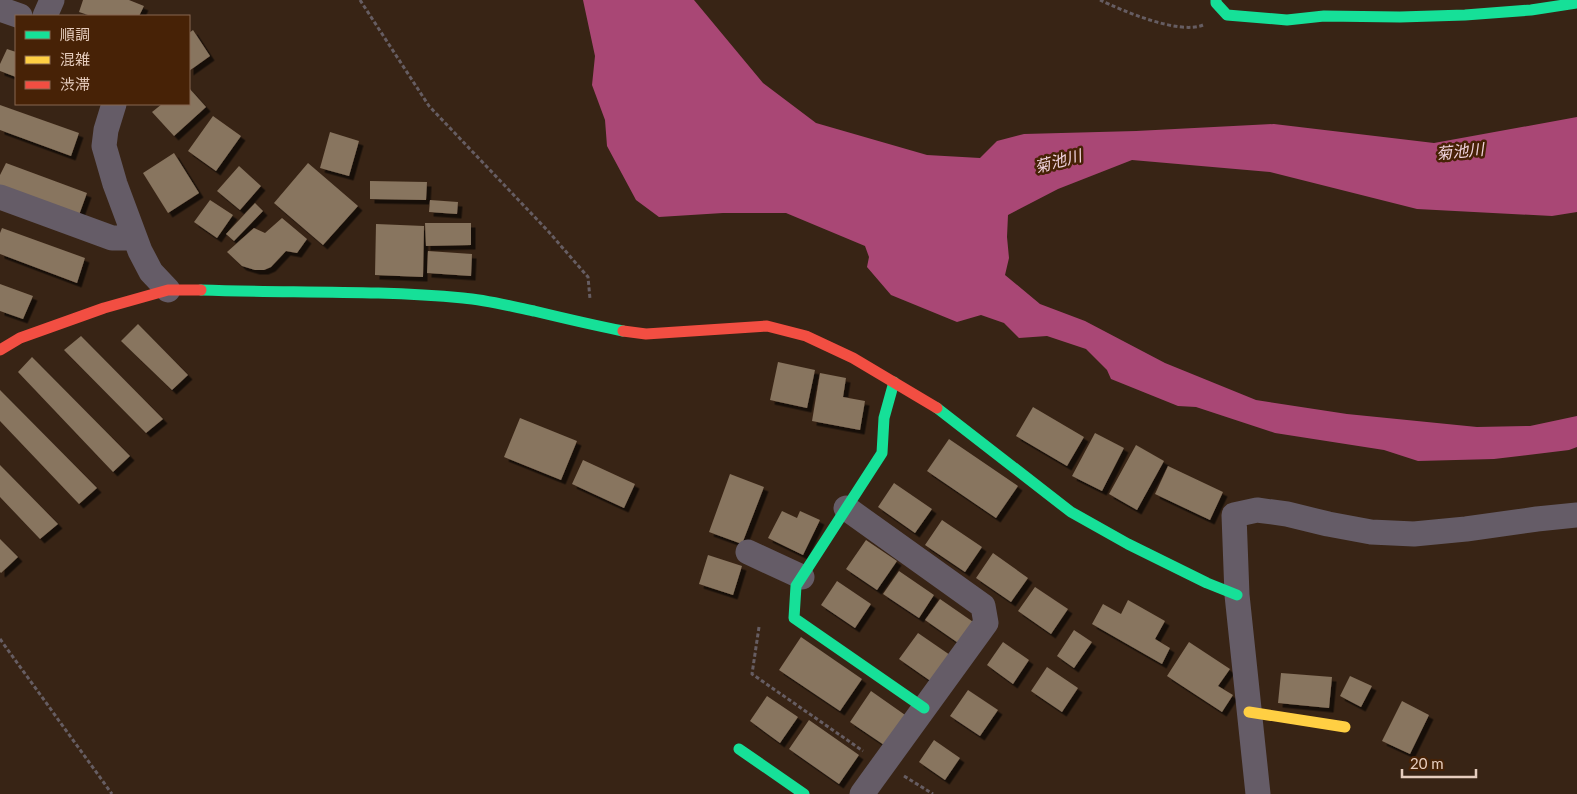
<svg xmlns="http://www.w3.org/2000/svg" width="1577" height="794" viewBox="0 0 1577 794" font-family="Lato,'Noto Sans JP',sans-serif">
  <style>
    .water { fill: #a94775 }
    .building { fill: #88745e; filter: url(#shadow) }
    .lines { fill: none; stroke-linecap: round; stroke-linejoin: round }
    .path { stroke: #665d62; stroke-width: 3; stroke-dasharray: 4 2.5; stroke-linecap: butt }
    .street { stroke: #655c67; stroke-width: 25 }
    .fast { stroke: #16e098; stroke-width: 11 }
    .slow { stroke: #ffcf43; stroke-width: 11 }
    .jam { stroke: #f24e42; stroke-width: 11 }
    .labels { text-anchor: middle; stroke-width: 5; stroke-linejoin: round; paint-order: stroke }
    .water-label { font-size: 16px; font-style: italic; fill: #f0d3de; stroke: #472206 }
  </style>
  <defs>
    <filter id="shadow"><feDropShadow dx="4.5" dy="4.5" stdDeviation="0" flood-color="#0009"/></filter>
  </defs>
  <rect width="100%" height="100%" fill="#382415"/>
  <!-- water -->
  <path class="water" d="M583,0H694L763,83L816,123L927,155L980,158L997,141L1024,134L1136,131L1274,124L1434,143L1577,117V212L1552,216L1417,209L1270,172L1132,160L1058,189L1008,215L1007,237L1009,258L1005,275L1040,304L1085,321L1165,363L1256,400L1347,414L1477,427L1530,426L1577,416V447L1569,450L1494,459L1418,461L1384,450L1275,433L1196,407L1178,406L1111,379L1107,370L1086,349L1047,336L1019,338L1004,323L981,315L957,322L891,295L867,267L869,257L865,246L786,213H723L659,217L636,200L607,146L605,120L592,85L595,56Z"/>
  <!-- building -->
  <path class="building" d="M83,0H129L144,6L139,16H91L79,12Z
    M193,30L210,56L189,71V33Z
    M7,49L16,52V77L0,71V64Z
    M189,88L206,107L174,136L152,112L162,104H189Z
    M0,105L79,133L71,156L0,130Z
    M213,116L241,136L216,171L188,151Z
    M330,132L359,141L349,176L320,168Z
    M174,153L199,193L168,213L143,173Z
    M6,163L87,193L79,215L0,185V175Z
    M308,163L358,206L323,245L274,203Z
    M239,166L261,186L240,210L217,191Z
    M370,181L427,182L426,200L370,199Z
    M210,200L233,215L217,238L194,222Z
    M430,200L458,202L457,214L429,212Z
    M255,203L263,211L234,241L226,234Z
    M282,218L307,239L297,253L286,251L271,267L264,270H255L242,266L227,252L254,228L265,233Z
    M425,223H471V245L426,246Z
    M376,224L424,226L423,277L375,275Z
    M2,228L85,258L77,283L0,254V233Z
    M428,251L472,254L471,276L427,273Z
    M0,284L33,296L23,319L0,311Z
    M138,324L188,375L172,390L121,341Z
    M81,336L163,419L146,433L64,350Z
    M32,357L130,456L113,472L18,372Z
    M778,362L815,370L807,408L770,400Z
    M820,373L846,378L843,397L865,401L860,430L812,421Z
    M0,390L97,488L79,504L0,421Z
    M1033,407L1084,437L1067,466L1016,436Z
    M520,418L577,441L561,480L504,457Z
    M1095,433L1124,448L1102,491L1072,476Z
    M949,439L1018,486L996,518L927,471Z
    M1136,445L1164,461L1137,510L1109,494Z
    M583,460L635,484L624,508L572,484Z
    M0,465L58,524L40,539L0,497Z
    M1168,466L1223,492L1210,520L1155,494Z
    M730,474L764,487L742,544L709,532Z
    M894,483L932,509L915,533L878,507Z
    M782,511L797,518L800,511L820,520L803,555L768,538Z
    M942,520L982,547L965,572L925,545Z
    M0,539L18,557L1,573L0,572Z
    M866,540L897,561L877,590L846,569Z
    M993,553L1028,578L1011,602L976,578Z
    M708,555L742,566L733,595L699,584Z
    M899,571L934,595L919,618L883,594Z
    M837,581L871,604L855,628L821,605Z
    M1035,587L1068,609L1051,634L1018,611Z
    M940,599L979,626L964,647L925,620Z
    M1128,600L1165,621L1155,639L1170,648L1162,664L1092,624L1103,604L1121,614Z
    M1074,630L1092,642L1074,668L1057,656Z
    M918,633L950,655L932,682L899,659Z
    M801,637L862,679L840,711L779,670Z
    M1003,642L1029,660L1013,684L987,665Z
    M1189,642L1230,669L1218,686L1233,695L1222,712L1167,676Z
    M1047,667L1078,688L1062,712L1031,691Z
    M1281,673L1332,677L1329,708L1278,703Z
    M1350,676L1372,686L1361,707L1340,696Z
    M968,690L998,710L980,736L950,716Z
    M871,691L908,717L887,747L850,722Z
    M767,696L798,717L780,743L750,721Z
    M1402,701L1429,715L1410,754L1382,741Z
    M809,720L859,755L839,784L789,749Z
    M934,740L960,758L945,780L919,762Z"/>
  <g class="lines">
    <!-- path -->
    <path class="path" d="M360,0L429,106L548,231L588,277L590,299
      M1100,0C1123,11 1179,35 1203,25
      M759,627L752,674L863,751
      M0,639L112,794
      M904,776L933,794"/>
    <!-- street -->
    <path class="street" d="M0,9L20,16
      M45,16L52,0
      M114,104L106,130L104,146L115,184L140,251L151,272L168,290
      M0,197L112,238H135
      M846,508L983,606L986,623L862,794
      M748,552L802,577
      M1258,794L1237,595L1234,515L1257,510L1287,514L1328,524L1371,532L1414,534L1466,529L1537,519L1577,515"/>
    <!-- fast -->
    <path class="fast" d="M1216,0V3L1227,15L1287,20L1324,16L1400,17L1465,15L1531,10L1577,3
      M201,290C289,293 376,290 463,298C487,300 510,306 534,311C563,318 593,325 623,331
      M894,382L884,418L882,453L796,586L794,618L924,708
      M937,408L1071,512L1128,544L1207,583L1237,595
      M739,749L804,794"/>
    <!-- slow -->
    <path class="slow" d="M1249,712L1345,727"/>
    <!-- jam -->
    <path class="jam" d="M623,331L646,334L767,326L806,336L853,358L937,408
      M0,350L20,338L104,308L168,290H201"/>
  </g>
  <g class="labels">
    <!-- water labels -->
    <g class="water-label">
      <text transform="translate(1460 151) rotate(-6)" y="6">菊池川</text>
      <text transform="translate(1058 161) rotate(-15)" y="6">菊池川</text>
    </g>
  </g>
  <!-- legend -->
  <rect x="15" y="15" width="175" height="90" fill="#472206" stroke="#876650"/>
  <rect x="25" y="31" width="25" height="8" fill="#16e098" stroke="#876650"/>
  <text x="60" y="40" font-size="15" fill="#e6cdbe">順調</text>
  <rect x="25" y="56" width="25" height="8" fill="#ffcf43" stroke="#876650"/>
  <text x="60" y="65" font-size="15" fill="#e6cdbe">混雑</text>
  <rect x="25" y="81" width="25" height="8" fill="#f24e42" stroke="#876650"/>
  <text x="60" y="90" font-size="15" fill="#e6cdbe">渋滞</text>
  <!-- scale -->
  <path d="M1402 769v8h74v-8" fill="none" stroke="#e6cdbe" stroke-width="2.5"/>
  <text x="1410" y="769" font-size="15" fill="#e6cdbe" stroke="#472206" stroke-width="4" paint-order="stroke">20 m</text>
</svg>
